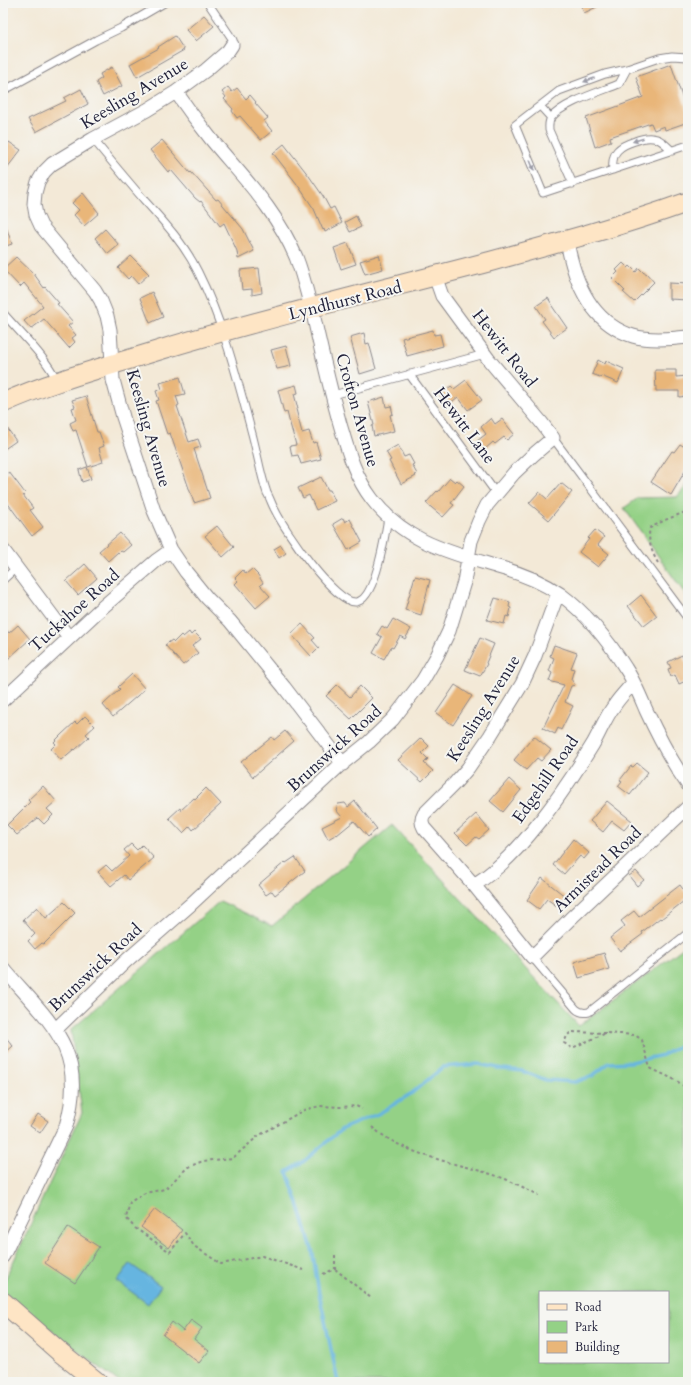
<svg xmlns="http://www.w3.org/2000/svg" width="691" height="1385" viewBox="0 0 691 1385" font-family="Cardo,serif">
  <style>
    .green { fill: #94d186; stroke: #5b7a60; fill-rule: evenodd }
    .water { fill: #66b5e0; stroke: #446c8e }
    .lines { fill: none; stroke-linecap: round; stroke-linejoin: round }
    .stream { stroke: #66b5e0; stroke-width: 3.5 }
    .building { fill: #e9b679 }
    .lane-casing { stroke: #8a8689; stroke-width: 9 }
    .street-casing { stroke: #8a8689; stroke-width: 15 }
    .secondary-casing { stroke: #8a8689; stroke-width: 21 }
    .path { stroke: #8a8689; stroke-width: 2; stroke-dasharray: 3 3; stroke-linecap: butt }
    .lane { stroke: #fff; stroke-width: 7 }
    .street { stroke: #fff; stroke-width: 13 }
    .secondary { stroke: #fee5c5; stroke-width: 19 }
    .oneway { fill: #9c9ca7 }
    .labels { text-anchor: middle; stroke-width: 4; stroke-linejoin: round; paint-order: stroke }
    .street-label { font-size: 17px; fill: #22223b; stroke: #f6f6f2 }
  </style>
  <rect width="100%" height="100%" fill="#f6f6f2"/>
  <filter id="ink" filterUnits="userSpaceOnUse"><feTurbulence type="fractalNoise" baseFrequency=".025" numOctaves="2"/><feDisplacementMap in="SourceGraphic" scale="8" xChannelSelector="R" yChannelSelector="G"/><feConvolveMatrix kernelMatrix="1 2 1 2 8 2 1 2 1" color-interpolation-filters="sRGB"/></filter>
  <filter id="wash" filterUnits="userSpaceOnUse"><feTurbulence type="fractalNoise" baseFrequency=".012" numOctaves="4" result="noise"/><feDisplacementMap in="SourceGraphic" scale="16" xChannelSelector="R" yChannelSelector="G"/><feGaussianBlur stdDeviation="0.9" result="paint"/><feColorMatrix in="noise" values="0 0 0 0 0 0 0 0 0 0 0 0 0 0 0 0 0 1.4 0 .05"/><feComposite in="paint" operator="in"/></filter>
  <g filter="url(#wash)">
    <rect width="100%" height="100%" fill="#f3e9d7"/>
    <!-- green -->
    <path class="green" d="M688,484V598L624,508L638,498L677,497Z
      M392,825L579,1026L688,944V1382H119L70,1345L3,1292V1284L82,1113L71,1030L220,901L272,926ZM540,1292H668V1362H540Z"/>
    <!-- water -->
    <path class="water" d="M130,1264L161,1286L148,1304L117,1281Z"/>
    <g class="lines">
      <!-- stream -->
      <path class="stream" d="M338,1382L319,1293L312,1249L300,1209L287,1172L303,1162L342,1129L380,1113L412,1093L443,1067L478,1064L503,1069L522,1071L546,1080L575,1082L592,1076L609,1063L631,1062L663,1055L688,1041"/>
    </g>
    <g id="blocks">
      <!-- building -->
      <path class="building" d="M580,3H605L584,13Z
        M204,15L214,26L196,41L186,30Z
        M175,36L184,50L137,77L130,64L159,48L158,47Z
        M671,64L688,114V122L665,130L664,126L654,130L651,123L610,137L611,141L595,147L586,118L643,97L636,77Z
        M112,67L122,86L103,96L96,82L102,78L100,74Z
        M228,87L232,92L237,88L246,99L250,95L256,102L255,103L268,118L264,121L272,131L261,140L240,116L237,118L232,111L233,109L224,99L226,97L222,92Z
        M81,89L88,104L36,132L28,119L66,101L64,98Z
        M162,140L190,173L191,172L216,200L218,199L243,229L254,251L238,259L237,251L224,223L220,226L201,201L200,202L195,198L171,170L168,172L150,150Z
        M9,142L21,150L3,173V150Z
        M284,144L309,176L323,196L330,209L334,207L342,223L325,232L324,229L323,230L314,209L297,184L273,153Z
        M83,193L99,213L84,226L74,215L79,210L72,203Z
        M356,216L361,227L350,232L345,222Z
        M3,221H4L12,244L3,247Z
        M105,229L119,245L108,254L95,238Z
        M348,243L356,264L341,269L334,248Z
        M379,255L383,269L365,274L360,261Z
        M131,256L149,274L138,284L131,276L128,279L118,268Z
        M16,257L34,274L44,288L45,287L59,303L57,304L73,322L68,326L76,335L72,338L75,342L69,348L44,319L31,329L24,321L43,306L24,283L20,287L3,269Z
        M623,263L628,268L630,266L636,272L639,268L644,273H646L654,282L634,302L623,292L625,291L612,278L618,272L616,270Z
        M259,268L262,293L252,295V289L242,290L240,270Z
        M669,283L688,284V300L669,299Z
        M152,292L163,317L150,323L140,298Z
        M548,298L553,306H552L567,328L554,337L542,321L545,319L536,306Z
        M433,330L434,335L440,334L443,346L407,356L402,338Z
        M364,333L366,344L369,343L376,369L360,374L350,337Z
        M286,346L291,366L277,369L271,350Z
        M598,360L605,364L606,361L624,369L618,383L601,376L600,377L592,374Z
        M655,370H676V377L688,376V396L679,397V391H656Z
        M180,377L185,394L176,396L179,405L177,406L189,442L198,439L201,447L194,449L210,498L194,503L170,433L167,434L156,401L159,400L156,391L162,389L160,383Z
        M466,380L482,400L468,410L458,397L448,405L440,395L451,386L454,389Z
        M296,385L298,393L294,394L298,409H296L302,433L309,431L313,443L316,442L321,459L301,464L298,455L292,456L290,446L296,445L289,420L287,412L284,413L278,390Z
        M86,396L97,432H99L104,446L99,448L103,462L88,467L76,430L73,431L70,423L76,420L72,408L75,407L72,400Z
        M384,397L386,407L391,406L393,414L390,415L394,431L374,436L372,426L374,425L368,402Z
        M491,418L495,424L502,419L514,434L507,440L504,437L495,444L493,442L484,450L477,441L486,434L481,427Z
        M3,422L16,441L3,450Z
        M680,444L688,449V466L671,495L651,482L672,451L674,452Z
        M398,445L404,457L409,455L414,464L412,465L417,474L415,475L416,476L401,484L389,461L391,460L386,452Z
        M87,467L91,479L82,482L79,470Z
        M9,472L25,493L23,495L33,508L30,510L43,527L32,536L3,497V477Z
        M321,477L328,490H330L335,501L316,510L309,495L303,498L298,488Z
        M450,478L455,482L457,480L464,486L451,503L454,505L443,517L426,503L437,491L438,492Z
        M561,483L572,492L549,520L529,503L539,492L547,499Z
        M343,518L345,522L350,519L362,542L348,550L333,524Z
        M217,526L234,547L223,557L205,536Z
        M595,530L604,537L598,545L609,554L598,567L579,552L589,539L588,538Z
        M120,533L131,545L123,552L121,551L119,553L118,552L108,561L99,551Z
        M281,545L286,553L279,558L274,549Z
        M85,564L97,578L78,595L66,581Z
        M252,569L258,575L263,583L260,585L270,596L256,608L235,584L238,581L235,578L243,570L246,574Z
        M415,576L430,580L421,615L405,610Z
        M641,595L657,616L644,626L628,606Z
        M495,598L510,602L509,607L511,608L509,617L506,616L504,624L487,620Z
        M393,619L411,629L405,639L400,636L393,648L391,647L384,659L373,653L382,637L377,634L382,626L387,629Z
        M302,624L315,638L312,640L319,648L311,656L291,634Z
        M18,625L30,639L8,659L3,653V626L9,633Z
        M189,632L191,635L194,632L201,639L192,646L198,653L183,665L165,645L172,640L174,642L181,635L183,637Z
        M480,638L494,644L486,663L487,664L480,676L465,670Z
        M554,645L577,653L571,668L574,669L571,679L575,685L571,686L565,702L573,706L561,730L558,728L555,734L543,728L564,685L549,681L552,673L549,671L554,658L550,656Z
        M682,655L688,667V680L679,684L675,675L671,677L668,669L671,668L668,662Z
        M132,674L145,689L113,717L103,705L120,689L118,687Z
        M337,685L350,697L360,686L372,698L351,719L326,696Z
        M455,685L472,696L453,725L436,713Z
        M85,716L95,726L86,734L89,737L75,750L74,749L61,760L51,749L56,744L54,742L61,735L75,722L77,724Z
        M285,731L294,741L253,777L241,762L272,737L274,740Z
        M534,736L551,750L541,761L537,758L526,770L514,760Z
        M421,738L429,746L422,753L428,759L424,763L433,771L422,782L398,760Z
        M637,763L648,772L630,795L618,786L622,781L620,780L631,766L633,767Z
        M509,779L521,790L503,812L490,801Z
        M43,786L56,801L47,809L53,815L44,824L38,818L17,835L7,825L30,802L28,800Z
        M206,788L221,804L193,830L190,826L183,833L169,818L180,808L181,810L194,798L195,799Z
        M355,801L377,829L368,837L354,821L337,835V834L328,839L322,827L342,817L336,810L338,804L345,803L348,807Z
        M607,801L632,821L624,830L612,821L603,832L590,821Z
        M476,814L489,830L479,839L476,837L467,845L455,833Z
        M573,839L589,853L584,859L580,856L564,874L553,865Z
        M131,844L137,850L142,845L154,858L128,880L124,875L111,886L98,872L106,865L112,871L129,856L124,850Z
        M295,857L305,871L275,895L272,891L266,895L258,885L285,862L286,863Z
        M636,871L644,880L637,886L629,876Z
        M542,878L566,897L558,907L547,899L539,909L527,900Z
        M680,885L688,896L683,900L684,901L661,919L660,918L642,932L643,934L620,951L610,938L625,926L621,921L634,911L639,917Z
        M64,902L75,913L44,944L42,943L35,949L28,941L35,934L23,920L37,907L46,918Z
        M604,953L609,969L579,978L574,962Z
        M3,1034L13,1046L3,1055Z
        M38,1114L48,1121L40,1133L30,1126Z
        M155,1209L182,1230L169,1248L141,1227Z
        M68,1227L99,1247L75,1283L45,1263Z
        M191,1320L202,1328L194,1339L209,1351L199,1363L163,1335L172,1322L183,1331Z"/>
    </g>
  </g>
  <g filter="url(#ink)">
    <use href="#blocks" fill-opacity="0" stroke="#8a8689" stroke-width="1"/>
    <g class="lines">
      <!-- lane casing -->
      <g class="lane-casing">
        <path id="lane" d="M208,3L233,40L232,45
          M688,57L672,56L659,58L627,69L605,74L559,91L515,125L543,193L688,145
          M3,91L96,40L121,28L164,3
          M540,106L551,118
          M93,139C110,160 127,180 145,201C165,223 185,245 198,272C223,322 237,377 251,430C257,451 260,473 267,493C270,498 272,505 275,510C284,529 335,604 356,602C376,600 385,534 388,518
          M613,170C611,152 619,146 635,141C642,138 649,136 657,139C663,141 667,146 672,151
          M573,184L549,130C549,126 548,122 551,118C562,103 602,91 619,84L627,69
          M3,313C22,335 44,355 58,382
          M409,374L496,493
          M333,395L485,354
          M553,438L688,619
          M3,580L17,567
          M532,957L576,1009C580,1013 584,1013 589,1012L688,933"/>
      </g>
      <!-- street casing -->
      <g class="street-casing">
        <path id="street" d="M232,45L228,51L206,70L176,92L147,110L93,139L52,164L44,172L38,182L35,193L34,204L36,215L41,226L95,291L101,301L107,316L110,330L113,380L123,417L154,511L171,550L186,572L207,598L230,621L284,687L343,764
          M176,92C187,108 199,124 211,139C244,179 275,208 296,257C304,277 308,298 314,318C322,354 330,389 340,424C348,451 355,477 372,499C405,542 449,552 498,567C520,573 541,581 560,594C587,614 608,640 626,669C634,681 640,696 646,710C658,736 671,761 688,785
          M567,241C574,281 591,323 633,336C650,341 671,339 688,337
          M3,550L69,638
          M558,593L535,656L522,684L490,736L468,768L455,783L424,814C421,819 421,823 424,828L474,885L532,957L570,919L688,807
          M3,700L97,612L157,560L171,550
          M474,885C521,856 564,791 593,744C600,732 605,718 614,706C619,698 626,691 633,683
          M3,968C48,1021 89,1049 66,1126L3,1256
          M56,1029L126,961L190,905L338,767L369,742L393,719L423,680L437,656L449,631L464,582L471,541L479,521L487,505L514,473L533,455L553,438L541,422L489,360L442,296L435,276"/>
      </g>
      <!-- secondary casing -->
      <g class="secondary-casing">
        <path id="secondary" d="M3,403C54,380 109,366 163,349C272,316 382,290 492,261C558,243 624,225 688,202
          M3,1302L61,1353L97,1382"/>
      </g>
      <!-- path -->
      <path class="path" d="M658,563C652,553 647,539 650,528L665,520L688,511
        M606,1033L571,1032L567,1036L564,1043L572,1048L606,1033L635,1035L642,1040L650,1068C664,1075 677,1079 688,1090
        M372,1127C407,1157 455,1162 497,1176C512,1181 526,1189 539,1195
        M335,1269L371,1298
        M304,1270L262,1256L221,1264L194,1246L185,1233L170,1252L135,1228L126,1218L130,1202L145,1193L165,1189L188,1167L203,1161L233,1158L258,1136L304,1110L320,1106L341,1107L356,1106L362,1109
        M323,1274L335,1269V1251"/>
      <!-- lane -->
      <use href="#lane" class="lane"/>
      <!-- street -->
      <use href="#street" class="street"/>
      <!-- secondary -->
      <use href="#secondary" class="secondary"/>
    </g>
    <!-- one-way arrows -->
    <defs><path id="oneway-solid" d="M-6-.8H1V-3.2L6.5 0L1 3.2V.8H-6Z"/></defs>
    <g class="oneway">
      <use href="#oneway-solid" transform="translate(589 80) rotate(160)"/>
      <use href="#oneway-solid" transform="translate(638 140) rotate(163)"/>
      <use href="#oneway-solid" transform="translate(532 165) rotate(68)"/>
    </g>
  </g>
  <g class="labels">
    <!-- street labels -->
    <g class="street-label">
      <text transform="translate(134 93) rotate(-31)" y="6">Keesling Avenue</text>
      <text transform="translate(345 300) rotate(-14)" y="6">Lyndhurst Road</text>
      <text transform="translate(505 348) rotate(52)" y="6">Hewitt Road</text>
      <text transform="translate(358 410) rotate(74)" y="6">Crofton Avenue</text>
      <text transform="translate(465 425) rotate(53)" y="6">Hewitt Lane</text>
      <text transform="translate(149 428) rotate(74)" y="6">Keesling Avenue</text>
      <text transform="translate(74 610) rotate(-42)" y="6">Tuckahoe Road</text>
      <text transform="translate(483 708) rotate(-58)" y="6">Keesling Avenue</text>
      <text transform="translate(334 748) rotate(-42)" y="6">Brunswick Road</text>
      <text transform="translate(545 779) rotate(-55)" y="6">Edgehill Road</text>
      <text transform="translate(597 869) rotate(-44)" y="6">Armistead Road</text>
      <text transform="translate(95 967) rotate(-43)" y="6">Brunswick Road</text>
    </g>
  </g>
  <!-- margin -->
  <rect width="691" height="1385" fill="none" stroke="#f6f6f2" stroke-width="16"/>
  <!-- legend -->
  <rect x="539" y="1291" width="130" height="72" fill="#f6f6f2" stroke="#a1a1a9"/>
  <rect x="547" y="1304" width="20" height="6" fill="#fee5c5" stroke="#a1a1a9"/>
  <text x="575" y="1311" font-size="12" fill="#22223b">Road</text>
  <rect x="547" y="1321" width="20" height="12" fill="#94d186" stroke="#a1a1a9"/>
  <text x="575" y="1331" font-size="12" fill="#22223b">Park</text>
  <rect x="547" y="1341" width="20" height="12" fill="#e9b679" stroke="#a1a1a9"/>
  <text x="575" y="1351" font-size="12" fill="#22223b">Building</text>
</svg>
